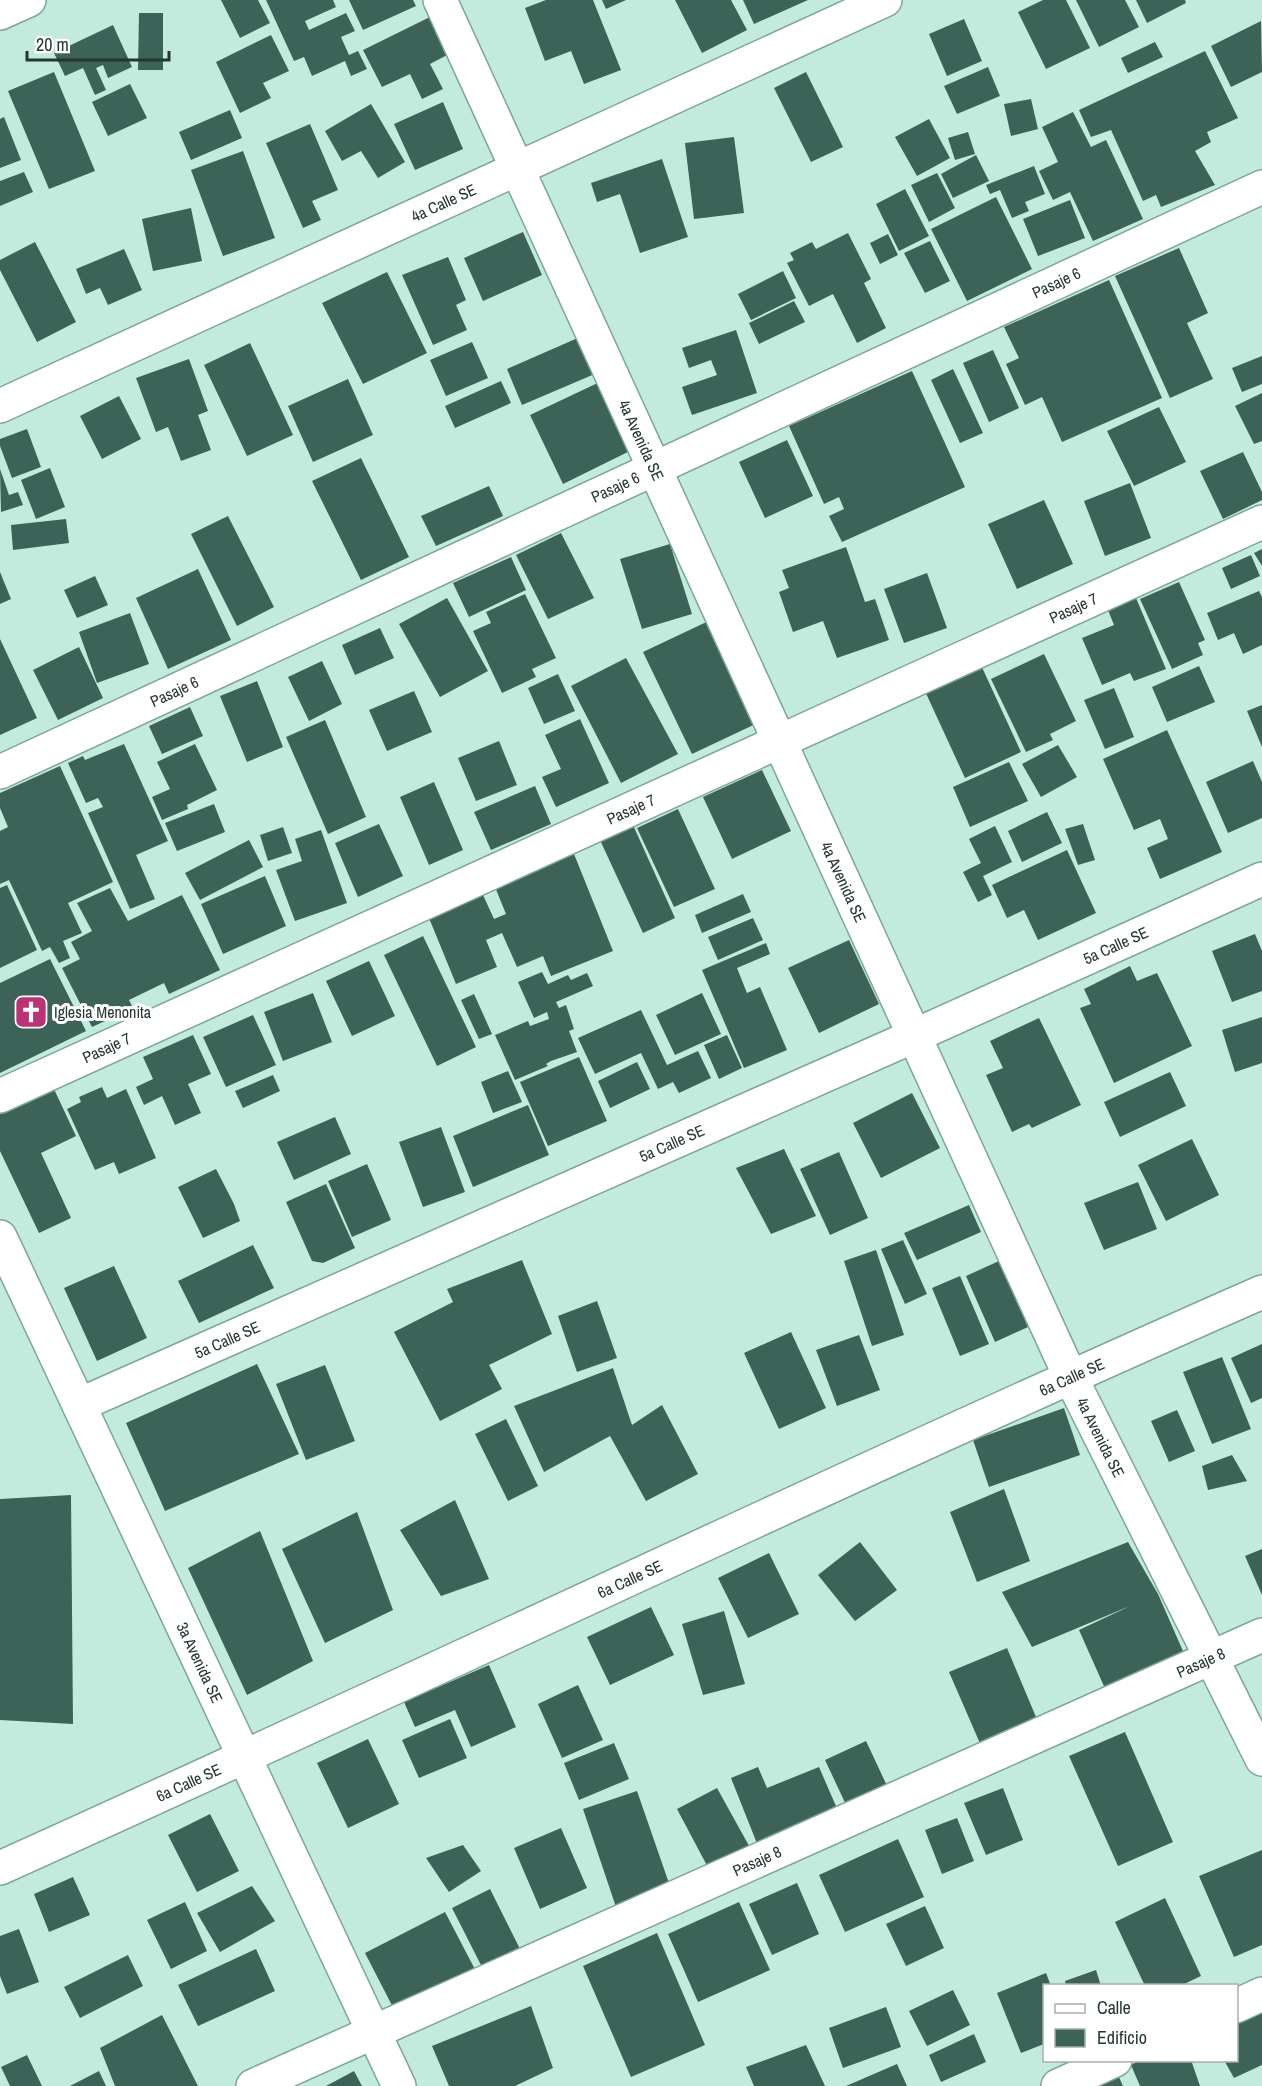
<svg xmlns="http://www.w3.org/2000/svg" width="1262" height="2086" viewBox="0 0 1262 2086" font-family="'Archivo Narrow',sans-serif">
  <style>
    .building { fill: #3d6257 }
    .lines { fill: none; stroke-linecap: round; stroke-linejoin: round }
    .minor-casing { stroke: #7ea598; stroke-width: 36 }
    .minor { stroke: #fff; stroke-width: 33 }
    .labels { text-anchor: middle; stroke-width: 6; stroke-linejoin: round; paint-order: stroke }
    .street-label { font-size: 16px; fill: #253631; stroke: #fff }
    .poi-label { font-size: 16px; fill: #253631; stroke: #fff; text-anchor: start }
  </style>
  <rect width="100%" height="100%" fill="#c2ebdd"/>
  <!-- building -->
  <path class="building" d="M221,0H258L270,23L240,38Z
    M266,0H333L336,7L305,21L309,30L346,13L355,31L341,37L349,55L358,51L367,69L351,76L345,61L312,76L304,57L294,61Z
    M349,0H413L416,6L363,30Z
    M546,0H593L621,70L584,84L571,51L545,61L525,8Z
    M602,0H626L606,9Z
    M675,0H731L747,30L702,53Z
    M743,0H808L754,24Z
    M1043,0H1066L1090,48L1046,69L1018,12Z
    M1076,0H1125L1139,27L1099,47Z
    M1136,0H1185L1186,3L1147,23Z
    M139,13H163V70H138Z
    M432,16L451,53L430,64L443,89L422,99L410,74L382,87L363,50Z
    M964,19L982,61L947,76L929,34Z
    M1261,21L1262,72L1231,87L1211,46Z
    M113,25L132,67L108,78L103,65L96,68L106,90L95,95L83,68L65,76L54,53Z
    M271,35L289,71L263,83L271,98L240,113L216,62Z
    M1155,42L1163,57L1128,73L1121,58Z
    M1205,51L1238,118L1207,132L1211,142L1195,151L1215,185L1161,207L1156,195L1143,201L1111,130L1091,137L1079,110Z
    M988,67L1000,96L957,114L944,86Z
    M54,72L95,171L49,189L8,91Z
    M806,72L843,147L811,162L774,88Z
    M130,84L147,118L108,136L92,102Z
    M1031,99L1038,129L1011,136L1004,104Z
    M443,102L463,149L415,170L394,124Z
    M371,104L405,162L378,178L361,151L342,161L325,131Z
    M230,110L242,138L191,160L179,132Z
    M1073,112L1091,147L1106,140L1143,219L1093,241L1070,192L1053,200L1039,171L1058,162L1042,127Z
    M4,117L21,160L0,168V119Z
    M929,119L950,158L917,176L895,137Z
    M310,124L338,190L312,201L321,220L303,228L266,143Z
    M968,132L975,154L955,160L948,138Z
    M734,137L744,213L694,219L685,143Z
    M243,151L275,238L223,256L191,170Z
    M976,155L989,181L953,198L941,174Z
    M662,159L688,237L640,253L620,194L597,202L591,183Z
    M1034,166L1045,194L1025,202L1029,211L1012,218L1000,190L990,194L986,185Z
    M24,172L33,192L0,206V181Z
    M937,173L955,208L929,222L911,185Z
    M905,189L929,236L899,251L876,204Z
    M996,197L1032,269L967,301L931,229Z
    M1070,200L1085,238L1038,256L1023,219Z
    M191,208L202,261L153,271L142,219Z
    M523,232L542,275L483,301L464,258Z
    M848,233L871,279L864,283L886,328L857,343L833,294L809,306L787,263L794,260L790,253L812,242L816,249Z
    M888,234L898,255L880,264L870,243Z
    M930,241L950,281L925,293L904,253Z
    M35,242L76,322L37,342L0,270V260Z
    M1179,248L1208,313L1187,323L1213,379L1170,398L1115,276Z
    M124,249L142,290L108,305L100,288L86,294L76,269Z
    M448,257L466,300L456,305L467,330L433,345L402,275Z
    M783,271L796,298L751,320L738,294Z
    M387,272L427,353L363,384L322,303Z
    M1109,280L1162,398L1062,442L1042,397L1025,405L1006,364L1019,358L1004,327Z
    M794,301L805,322L759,344L749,323Z
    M736,330L757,393L692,415L682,387L717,375L711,360L689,368L682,348Z
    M580,337L597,373L522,405L507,369Z
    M472,342L488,378L446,396L430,360Z
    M250,343L293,435L247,456L204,365Z
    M993,350L1019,408L989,422L963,363Z
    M1262,356V384L1242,392L1232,368Z
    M189,359L208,411L198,415L211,450L181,461L168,427L156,432L136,378Z
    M953,369L983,433L960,443L931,380Z
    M912,371L965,487L842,542L829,516L844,509L839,497L824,504L789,426Z
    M348,379L373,435L313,462L288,406Z
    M604,380L636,448L563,484L530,415Z
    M501,381L511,403L455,428L445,406Z
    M1262,393V441L1254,444L1235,406Z
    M119,396L141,439L102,459L80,416Z
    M1159,407L1186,462L1134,486L1107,431Z
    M27,429L41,467L12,478L0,446V439Z
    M787,440L813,496L765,518L739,462Z
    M1243,452L1262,492V500L1223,519L1200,471Z
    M361,458L409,557L361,580L312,481Z
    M50,468L65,507L36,519L21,480Z
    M0,469L9,495L18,492L23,505L1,512Z
    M1130,483L1151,538L1105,556L1084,501Z
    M489,486L503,516L436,546L421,516Z
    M1044,500L1073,564L1017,589L988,524Z
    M228,516L274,607L237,626L191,534Z
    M66,519L69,543L13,550L11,525Z
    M561,533L594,598L548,619L516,555Z
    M670,544L692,614L642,629L620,559Z
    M846,547L865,602L875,599L889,640L837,658L823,621L793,632L779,592L789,588L782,570Z
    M1262,549V566L1254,553Z
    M1251,555L1260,576L1231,589L1222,568Z
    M511,557L526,590L469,617L453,583Z
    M198,569L231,640L168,669L136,598Z
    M0,572L11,599L0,604Z
    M927,573L947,628L904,643L884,589Z
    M95,576L108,605L77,618L64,590Z
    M1179,582L1205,640L1198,643L1203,655L1172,669L1140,599Z
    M1259,591L1262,597V645L1243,654L1234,633L1218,640L1207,613Z
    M525,594L556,658L532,669L536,677L502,693L473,631L491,623L486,612Z
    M447,598L488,671L440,697L399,624Z
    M1136,598L1166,669L1134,681L1130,673L1102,685L1082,638L1114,625L1108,610Z
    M130,613L149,664L97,683L79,632Z
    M717,617L766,719L692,754L643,652Z
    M380,628L394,658L355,675L342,645Z
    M0,639L37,718L0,735Z
    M79,647L103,698L58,720L33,670Z
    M1044,654L1076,721L1050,734L1053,740L1026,752L991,679Z
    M626,658L678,754L621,783L571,686Z
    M322,661L342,704L309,721L288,677Z
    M980,663L1021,752L965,778L924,689Z
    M1199,666L1215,702L1167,722L1152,687Z
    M558,674L575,711L544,724L528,688Z
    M257,681L283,747L247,762L220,696Z
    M1114,688L1134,737L1105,749L1084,700Z
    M414,691L432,732L387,751L369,710Z
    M1262,705V747L1247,711Z
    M190,707L203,736L162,754L149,726Z
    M580,719L609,783L556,807L542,777L561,769L545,735Z
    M325,720L366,817L328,834L286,737Z
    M1167,730L1222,852L1160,879L1147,848L1168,839L1160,819L1134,830L1103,759Z
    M499,741L517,785L476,801L458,758Z
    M124,744L168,841L136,855L155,899L130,909L88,813L103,807L98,798L86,803L68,763L83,756L85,760Z
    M195,744L217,790L187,805L188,809L162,820L152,797L170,789L157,762Z
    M1058,745L1077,777L1041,797L1022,764Z
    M1253,761L1262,782V818L1228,833L1206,782Z
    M1009,762L1028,801L970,827L953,787Z
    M60,766L113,882L68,903L82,933L63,941L70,958L59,963L50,947L42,951L9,880L0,884V831L8,827L0,808V793Z
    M762,770L791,831L732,859L703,797Z
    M434,782L463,850L429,865L400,797Z
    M535,786L551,824L491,850L474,812Z
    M214,804L225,832L177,851L165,823Z
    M678,809L715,889L674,907L637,828Z
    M1047,812L1062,843L1022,862L1008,831Z
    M379,824L403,876L358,897L335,843Z
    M1083,824L1095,860L1078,865L1065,829Z
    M633,825L675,918L643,933L600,840Z
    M995,826L1012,862L983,876L992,895L978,902L963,872L981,863L969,839Z
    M283,827L292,853L268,861L260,835Z
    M321,830L347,903L295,921L276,870L302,861L295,839Z
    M249,840L263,867L200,900L185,873Z
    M1067,850L1096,913L1038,940L1024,910L1007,918L992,885Z
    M574,854L613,951L551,976L543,956L517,967L502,933L486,940L497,967L456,984L429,918L483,895L494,919L506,914L495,887Z
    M265,876L286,926L223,954L201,904Z
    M7,885L37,950L0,968V888Z
    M110,888L128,921L182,895L220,970L169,994L164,983L129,1000L133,1008L92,1027L62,968L80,959L71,942L92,931L77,903Z
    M743,894L751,912L702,933L695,915Z
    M753,918L763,940L718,960L708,937Z
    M1255,934L1262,951V991L1232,1002L1212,951Z
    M423,936L476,1047L437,1066L384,955Z
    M849,940L879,1004L819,1033L788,968Z
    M766,943L770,954L737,968L747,993L760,987L787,1050L744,1068L702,970Z
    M50,959L86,1031L0,1073V983Z
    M369,961L395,1016L352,1036L326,981Z
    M1130,966L1137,981L1157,973L1192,1046L1114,1083L1080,1008L1091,1004L1084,989Z
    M542,972L548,984L568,975L571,980L587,973L593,986L556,1002L559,1008L566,1005L574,1029L569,1031L577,1052L551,1061L546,1064L548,1066L515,1080L495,1035L528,1021L530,1026L549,1019L547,1012L534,1018L518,982Z
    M313,993L332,1042L283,1061L264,1012Z
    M702,993L721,1034L675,1055L656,1015Z
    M474,994L492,1034L479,1039L461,1000Z
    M641,1010L667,1065L698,1051L711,1078L679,1093L673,1082L658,1089L641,1053L595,1074L578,1038Z
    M253,1015L276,1065L226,1087L203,1037Z
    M1262,1017V1063L1235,1072L1222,1030Z
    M1039,1018L1081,1105L1032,1128L1029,1124L1012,1132L986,1075L1003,1068L990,1041Z
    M193,1035L211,1074L188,1084L201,1113L175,1125L162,1096L144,1105L136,1087L153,1079L143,1057Z
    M727,1035L742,1068L719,1079L704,1045Z
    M579,1057L607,1121L548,1146L520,1082Z
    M637,1062L650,1089L610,1108L598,1081Z
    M508,1071L522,1102L493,1113L481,1082Z
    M1170,1072L1186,1106L1120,1137L1104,1102Z
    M273,1075L280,1091L243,1108L235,1091Z
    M53,1087L76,1136L41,1153L71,1218L39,1233L0,1151V1112Z
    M102,1087L107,1098L126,1089L156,1158L119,1174L114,1162L95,1170L67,1109L81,1102L79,1097Z
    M912,1093L940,1148L881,1178L853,1123Z
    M528,1105L549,1155L473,1187L453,1136Z
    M335,1117L351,1154L294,1180L277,1142Z
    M441,1127L465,1192L423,1207L399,1142Z
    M1192,1139L1219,1195L1166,1221L1138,1165Z
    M784,1149L816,1216L771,1234L736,1168Z
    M839,1152L868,1218L830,1235L800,1169Z
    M367,1164L391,1220L352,1237L328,1181Z
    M216,1169L234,1204L240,1221L203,1238L178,1187Z
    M1138,1182L1157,1229L1104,1250L1084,1203Z
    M326,1184L355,1248L323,1263L312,1261L286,1202Z
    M969,1205L981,1232L917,1260L904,1233Z
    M903,1240L927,1294L905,1304L881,1249Z
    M253,1245L274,1288L199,1323L178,1281Z
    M876,1250L904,1335L872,1346L844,1261Z
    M522,1260L552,1334L489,1365L502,1389L440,1421L394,1332L453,1302L447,1289Z
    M999,1261L1028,1327L995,1342L966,1276Z
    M114,1266L147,1338L97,1361L64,1288Z
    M960,1276L989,1344L960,1356L932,1288Z
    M597,1301L617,1358L577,1372L558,1316Z
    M791,1332L826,1408L779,1429L744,1353Z
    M859,1335L880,1390L837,1406L816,1350Z
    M1262,1344V1398L1251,1403L1231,1358Z
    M1222,1357L1251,1429L1212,1444L1183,1372Z
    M257,1364L299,1454L165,1511L126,1423Z
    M325,1365L355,1441L306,1460L276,1384Z
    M613,1368L632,1425L662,1405L698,1474L646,1501L610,1436L544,1472L514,1406Z
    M1064,1408L1080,1455L989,1487L973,1440Z
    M1177,1410L1195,1451L1169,1462L1151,1421Z
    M506,1419L538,1486L508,1501L475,1434Z
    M1232,1455L1247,1481L1208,1490L1202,1466Z
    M1004,1489L1030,1561L977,1582L950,1512Z
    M71,1495L73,1724L0,1720V1499Z
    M455,1500L489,1579L441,1596L400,1530Z
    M357,1512L393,1610L325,1643L282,1549Z
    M260,1531L313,1661L247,1695L188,1568Z
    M860,1542L897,1590L855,1621L818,1575Z
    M1128,1542L1158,1594L1186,1658L1107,1693L1079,1630L1130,1606L1032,1647L1002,1592Z
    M1262,1549V1595L1245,1556Z
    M769,1553L799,1614L748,1638L718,1578Z
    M651,1607L674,1655L610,1685L587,1637Z
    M724,1611L745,1684L703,1695L682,1624Z
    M1007,1648L1039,1724L982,1748L949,1672Z
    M489,1665L516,1727L471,1747L455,1710L415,1727L404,1702Z
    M578,1685L603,1740L562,1758L538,1704Z
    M450,1719L467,1758L419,1778L402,1740Z
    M1125,1732L1173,1842L1118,1866L1069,1756Z
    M368,1739L399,1804L348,1828L317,1763Z
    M866,1741L889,1790L848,1809L825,1760Z
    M614,1743L629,1779L579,1800L564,1763Z
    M758,1767L767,1788L819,1767L839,1813L758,1846L731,1778Z
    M717,1788L753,1853L712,1875L677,1809Z
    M1003,1788L1023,1840L986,1855L964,1803Z
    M637,1791L671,1889L616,1907L583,1809Z
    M210,1814L239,1871L197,1892L168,1835Z
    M957,1818L974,1861L942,1874L925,1830Z
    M561,1828L587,1888L540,1909L514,1848Z
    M898,1839L924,1897L845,1932L819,1875Z
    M463,1845L481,1871L449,1892L426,1858Z
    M1262,1850V1945L1234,1957L1199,1876Z
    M73,1877L90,1915L49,1932L34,1894Z
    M797,1883L819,1934L772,1955L749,1904Z
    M252,1886L275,1921L220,1952L197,1913Z
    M490,1889L523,1955L485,1973L452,1908Z
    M1165,1898L1201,1976L1180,1986H1145L1115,1922Z
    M185,1902L207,1951L171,1969L147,1920Z
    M739,1902L770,1970L698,2002L668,1934Z
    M925,1906L944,1948L906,1966L886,1924Z
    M445,1912L480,1979L400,2021L365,1953Z
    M19,1929L39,1982L7,1994L0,1976V1936Z
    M657,1933L705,2045L631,2077L583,1966Z
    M256,1949L275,1991L198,2026L178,1985Z
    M128,1955L143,1986L80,2018L64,1987Z
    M1096,1970L1101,1986H1066L1065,1981Z
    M1046,1973L1051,1986H1044V2044L1021,2053L997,1993Z
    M953,1990L970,2025L927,2046L909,2011Z
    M531,2006L553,2068L515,2086H449L432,2046Z
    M886,2007L901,2047L843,2068L829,2028Z
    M1262,2007V2065L1234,2078L1224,2060H1236V2019Z
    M162,2015L198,2086H115L100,2048Z
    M974,2034L986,2062L941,2082L929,2055Z
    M806,2045L825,2086H754L746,2067Z
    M27,2055L42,2086H10L1,2067Z
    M1140,2060H1191L1200,2086H1140L1131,2065Z
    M1112,2062L1123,2086H1072Z
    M897,2064L907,2086H846Z
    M99,2071L106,2086H70Z
    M354,2071L362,2086H326Z"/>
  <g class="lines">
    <!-- minor casing -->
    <g class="minor-casing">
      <g id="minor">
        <path id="s1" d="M440,0L1070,1376L1262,1759"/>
        <path d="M0,13L29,0"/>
        <path id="s2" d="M0,406L885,0"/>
        <path id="s3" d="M0,772L1262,187"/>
        <path id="s4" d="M0,1096L1262,522"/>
        <path id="s5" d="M0,1237L399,2086"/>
        <path id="s6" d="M79,1405L914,1036L1262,879"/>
        <path id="s7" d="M0,1868C422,1678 839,1478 1262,1292"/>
        <path d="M1236,2006L1262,1994"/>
        <path id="s8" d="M253,2086L1262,1635"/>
        <path d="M1058,2086L1115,2060"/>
      </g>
    </g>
    <!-- minor -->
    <use href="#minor" class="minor"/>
  </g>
  <!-- icons -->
  <defs>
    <g id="church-square" transform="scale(1.725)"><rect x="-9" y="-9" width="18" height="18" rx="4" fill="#ba3475" stroke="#fff"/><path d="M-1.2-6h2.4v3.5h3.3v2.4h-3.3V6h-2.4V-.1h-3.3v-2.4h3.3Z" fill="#fff"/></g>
  </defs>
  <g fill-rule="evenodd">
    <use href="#church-square" x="31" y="1012"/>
  </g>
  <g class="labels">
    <!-- street labels -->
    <g class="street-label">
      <text dy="6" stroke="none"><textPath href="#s2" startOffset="488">4a Calle SE</textPath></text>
      <text dy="6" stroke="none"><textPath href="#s3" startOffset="1164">Pasaje 6</textPath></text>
      <text dy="6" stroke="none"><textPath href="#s1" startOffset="484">4a Avenida SE</textPath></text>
      <text dy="6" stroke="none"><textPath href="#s3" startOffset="678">Pasaje 6</textPath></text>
      <text dy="6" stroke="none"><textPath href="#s4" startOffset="1179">Pasaje 7</textPath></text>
      <text dy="6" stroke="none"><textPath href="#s3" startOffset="192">Pasaje 6</textPath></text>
      <text dy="6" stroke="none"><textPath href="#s4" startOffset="693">Pasaje 7</textPath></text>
      <text dy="6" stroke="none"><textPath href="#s1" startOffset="970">4a Avenida SE</textPath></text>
      <text dy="6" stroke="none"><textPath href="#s6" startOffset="1134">5a Calle SE</textPath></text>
      <text dy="6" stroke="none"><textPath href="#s4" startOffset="117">Pasaje 7</textPath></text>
      <text dy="6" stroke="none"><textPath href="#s6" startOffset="648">5a Calle SE</textPath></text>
      <text dy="6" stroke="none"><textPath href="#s6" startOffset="162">5a Calle SE</textPath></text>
      <text dy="6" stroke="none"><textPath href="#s7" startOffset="1179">6a Calle SE</textPath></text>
      <text dy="6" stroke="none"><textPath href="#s1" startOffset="1582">4a Avenida SE</textPath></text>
      <text dy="6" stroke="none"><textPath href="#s7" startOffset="693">6a Calle SE</textPath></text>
      <text dy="6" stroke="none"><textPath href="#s5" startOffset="470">3a Avenida SE</textPath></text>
      <text dy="6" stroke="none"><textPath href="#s8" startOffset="1038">Pasaje 8</textPath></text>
      <text dy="6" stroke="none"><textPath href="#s7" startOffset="207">6a Calle SE</textPath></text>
      <text dy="6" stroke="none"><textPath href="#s8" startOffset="552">Pasaje 8</textPath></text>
    </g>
    <!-- poi labels -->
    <g class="poi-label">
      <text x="54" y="1018">Iglesia Menonita</text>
    </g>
  </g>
  <!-- legend -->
  <rect x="1043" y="1984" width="195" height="78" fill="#ffffff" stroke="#a8afad" stroke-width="1.5"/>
  <rect x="1055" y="2004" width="30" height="9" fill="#ffffff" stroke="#a8afad" stroke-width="1.5"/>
  <text x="1097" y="2014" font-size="18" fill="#253631">Calle</text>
  <rect x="1055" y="2029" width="30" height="18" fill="#3d6257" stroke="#a8afad" stroke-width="1.5"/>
  <text x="1097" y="2044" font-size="18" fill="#253631">Edificio</text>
  <!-- scale -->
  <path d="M27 51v9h142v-9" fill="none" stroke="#253631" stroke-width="3"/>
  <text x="36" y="51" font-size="18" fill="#253631" stroke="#ffffff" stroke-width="4.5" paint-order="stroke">20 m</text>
</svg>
